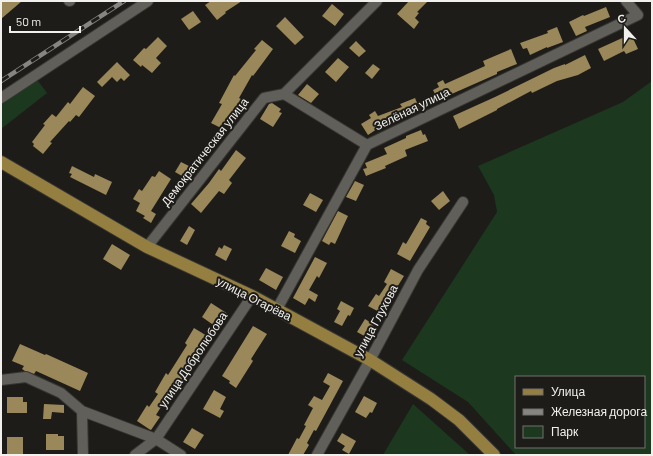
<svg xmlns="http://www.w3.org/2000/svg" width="653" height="456" viewBox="0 0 653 456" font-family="Barlow,sans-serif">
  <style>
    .green { fill: #1c381f; fill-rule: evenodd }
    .building { fill: #9a875a }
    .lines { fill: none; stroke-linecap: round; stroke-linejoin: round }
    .minor-casing { stroke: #373633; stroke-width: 12 }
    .major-casing { stroke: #373633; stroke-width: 14 }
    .minor { stroke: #615f5a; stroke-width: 10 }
    .major { stroke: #947e40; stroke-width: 12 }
    .rail-casing { stroke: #868581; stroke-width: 4.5 }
    .rail { stroke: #1e1c18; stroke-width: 3; stroke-dasharray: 9; stroke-linecap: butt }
    .labels { text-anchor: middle; stroke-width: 4; stroke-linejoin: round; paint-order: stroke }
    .street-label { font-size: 12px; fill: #f1f0ed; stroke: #1e1c18 }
  </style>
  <rect width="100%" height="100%" fill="#1e1c18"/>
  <!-- green -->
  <path class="green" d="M35,77L47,93L1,129V103Z
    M652,81V455H516L468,402L402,360L497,212L494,195L478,166L623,102ZM516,377H644V447H516Z
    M413,404L470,455H383Z"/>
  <!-- building -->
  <path class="building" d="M1,1H22L1,19Z
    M211,1H242L225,12L226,13L217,20L205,5Z
    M409,1H428L417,12L419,13L415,18L419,22L414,29L397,14Z
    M332,4L344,14L335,26L322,16Z
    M606,7L610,17L585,27L587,31L576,36L569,22L583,15L584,16Z
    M193,11L201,22L189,30L181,19Z
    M285,17L304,37L295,45L276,26Z
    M557,27L563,42L547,48V47L530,55L527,48L523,49L520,43L548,33L547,31Z
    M631,34L638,49L626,54L624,51L604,61L598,49Z
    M158,37L167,46L156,58L161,63L152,73L142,65L141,67L133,60L144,48L146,49Z
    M262,40L273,49L253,76L252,75L239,98L241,99L223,129L211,123L222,104L219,103L234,75L235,76L256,50L254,49Z
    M356,41L366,51L359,57L349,48Z
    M511,49L517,64L497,72V74L438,100L433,90L439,87L437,83L443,80L445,84L485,66L483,61Z
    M585,55L591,68L578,75L557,81L532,93L531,91L497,109V110L459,129L453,116L495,97L554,68L565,64V65Z
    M338,58L349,67L336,82L325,72Z
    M117,62L130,75L124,81L121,78L117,82L112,77L102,87L97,82Z
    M373,64L380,69L372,79L365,73Z
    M307,84L319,94L311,103L298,95Z
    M83,87L95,96L79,117L76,115L70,122L69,121L50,142L52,143L43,154L33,146L34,144L32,142L45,125L43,124L52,114L56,117L68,102L70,104Z
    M415,98L420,110L400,118L401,120L391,124L389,121L368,135L361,124L371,118L369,115L375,111L378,116L402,107L400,104Z
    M272,103L281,109L279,112L282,113L273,127L260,119L269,104Z
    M421,130L423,135L425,134L428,141L405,150L407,156L385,166L386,168L366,176L363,169L367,168L365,163L387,154L384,148L406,138V136Z
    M236,150L246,158L229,180L232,183L224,194L219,191L201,213L191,204L209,183L219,169L221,171Z
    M181,162L195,169L189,180L175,172Z
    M72,166L94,177L95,174L112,182L106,195L70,177L72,174L69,173Z
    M159,171L171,179L151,211L156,214L151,223L143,218L145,216L136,211L140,203L133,199L139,189L142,191L152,176L155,177Z
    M355,181L364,185L356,201L346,197Z
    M443,191L450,201L439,210L431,201Z
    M310,193L323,200L316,212L303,205Z
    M338,211L348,216L335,244L331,242L329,245L322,241Z
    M421,218L427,221L426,224L430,227L410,261L397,254L403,242L406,244Z
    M189,226L195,230L187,245L180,241Z
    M289,231L295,234L294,237L301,241L295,253L281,246Z
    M112,244L130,255L121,270L103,259Z
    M224,245L232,249L226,261L215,255L219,247L222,249Z
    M315,257L327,263L319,278L317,276L309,290L318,295L315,302L309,298L305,305L293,298Z
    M266,268L283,277L276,290L259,280Z
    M391,269L404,276L381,313L368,306L376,294L379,296L387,284L384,282Z
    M341,301L354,308L350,316L348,315L342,326L334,322L340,311L337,309Z
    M211,303L228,314L219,329L202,317Z
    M365,319L373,324L372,325L374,326L368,338L357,332Z
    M253,326L267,334L251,359L253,361L236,388L229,383L230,381L222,376Z
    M194,328L212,339L201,356L200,355L171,401L168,399L164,402L156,415L160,417L151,430L149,429L137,421L147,405L149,407L158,394L155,392L166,373L168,375L187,345L185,343Z
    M20,344L45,355L46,354L88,373L80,391L36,371L34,374L25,371L22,369L24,366L12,361Z
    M328,373L343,381L316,431L314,430L307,443L309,445L303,455H288L297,438L299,439L306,426L304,425L313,408L308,405L314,396L322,400L330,386L323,382Z
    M214,390L226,397L220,409L224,411L220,418L203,409Z
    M364,396L377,403L372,413L370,412L366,418L355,412Z
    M7,397H23V402H27V413H7Z
    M44,404L64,405V413L52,412L51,419H43Z
    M192,428L204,435L195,449L183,442Z
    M342,433L356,441L349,454L342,450L345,446L337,441Z
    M46,434H58V436H64V450H46Z
    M7,437H23V455H7Z"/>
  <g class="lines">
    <!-- minor casing -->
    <g class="minor-casing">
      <path id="minor" d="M69,1H70
        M284,94L367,145
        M1,98L148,1
        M147,247L264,98L284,94L377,1
        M277,309L367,145L638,15L626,1
        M1,380L26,377L61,393L82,411L156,439L181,455
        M82,411L83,455
        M135,455L156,439L252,296
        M317,455L370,360L418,270L463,202"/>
    </g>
    <!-- major casing -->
    <g class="major-casing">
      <path id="major" d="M1,162L147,247L252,296L370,360L431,399L459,420L494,455"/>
    </g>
    <!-- minor -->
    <use href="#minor" class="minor"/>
    <!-- major -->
    <use href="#major" class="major"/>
    <!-- rail casing -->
    <g class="rail-casing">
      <path id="rail" d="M1,81L124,1"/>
    </g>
    <!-- rail -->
    <use href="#rail" class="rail"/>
  </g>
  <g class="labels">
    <!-- street labels -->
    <g class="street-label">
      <text transform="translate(412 109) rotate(-26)" y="4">Зелёная улица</text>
      <text transform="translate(205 152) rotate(-52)" y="4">Демократическая улица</text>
      <text transform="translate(254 299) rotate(27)" y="4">улица Огарёва</text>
      <text transform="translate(376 321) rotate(-62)" y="4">улица Глухова</text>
      <text transform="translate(193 360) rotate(-56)" y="4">улица Добролюбова</text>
    </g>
  </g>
  <!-- border -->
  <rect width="653" height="456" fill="none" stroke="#f1f0ed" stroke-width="4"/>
  <!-- legend -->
  <rect x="515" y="376" width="130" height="72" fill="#1e1c18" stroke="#72716d"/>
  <rect x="523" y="389" width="20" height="6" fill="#947e40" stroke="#72716d"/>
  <text x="551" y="396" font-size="12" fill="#f1f0ed">Улица</text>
  <rect x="523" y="409" width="20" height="6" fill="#868581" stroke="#72716d"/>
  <text x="551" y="416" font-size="12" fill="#f1f0ed">Железная дорога</text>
  <rect x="523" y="426" width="20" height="12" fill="#1c381f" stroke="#72716d"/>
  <text x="551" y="436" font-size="12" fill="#f1f0ed">Парк</text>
  <!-- north arrow -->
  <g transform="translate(625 28) rotate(339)" stroke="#1e1c18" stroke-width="3" paint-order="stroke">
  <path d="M0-3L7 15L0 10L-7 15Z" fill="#f1f0ed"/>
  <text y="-6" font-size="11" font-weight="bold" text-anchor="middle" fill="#f1f0ed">С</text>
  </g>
  <!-- scale -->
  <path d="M10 26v6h70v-6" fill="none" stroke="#f1f0ed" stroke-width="2"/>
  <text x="16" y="26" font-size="12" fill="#f1f0ed" stroke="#1e1c18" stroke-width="3" paint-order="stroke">50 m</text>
</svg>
